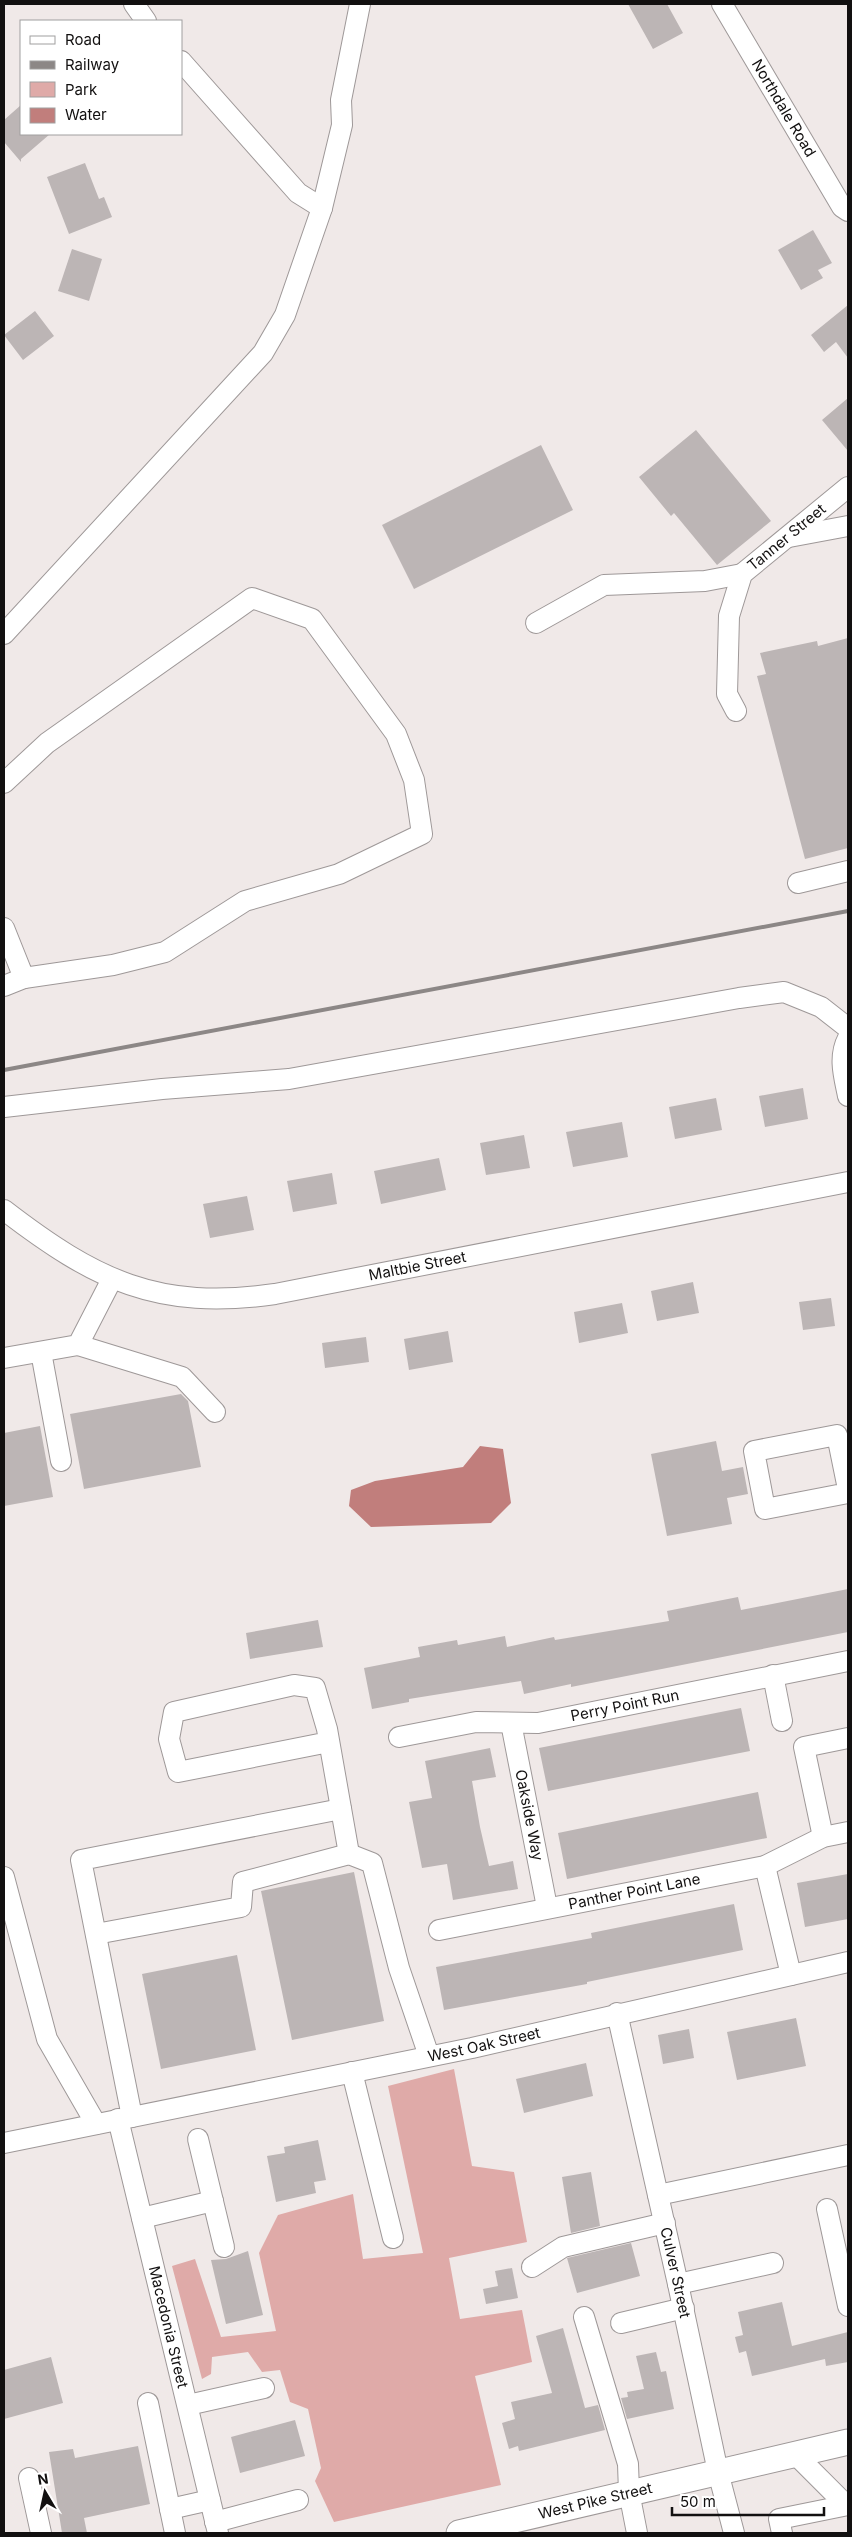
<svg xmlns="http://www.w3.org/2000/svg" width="852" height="2537" viewBox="0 0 852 2537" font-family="Inter,sans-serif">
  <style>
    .green { fill: #dfaaa8 }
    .water { fill: #c17e7c }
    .building { fill: #bcb5b5 }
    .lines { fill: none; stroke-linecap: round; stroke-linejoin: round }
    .minor-casing { stroke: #9e9898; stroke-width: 22 }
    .major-casing { stroke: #9e9898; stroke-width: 27 }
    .minor { stroke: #fff; stroke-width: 20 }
    .major { stroke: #fff; stroke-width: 25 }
    .rail { stroke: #8c8786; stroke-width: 4 }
    .labels { text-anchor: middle; stroke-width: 4; stroke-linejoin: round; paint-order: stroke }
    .street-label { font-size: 15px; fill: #121010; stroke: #fff }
  </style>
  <rect width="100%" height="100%" fill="#f0e9e8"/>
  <!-- green -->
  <path class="green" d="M454,2069L472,2166L514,2172L527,2242L449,2258L460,2319L522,2310L532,2362L475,2376L501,2485L334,2522L315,2481L321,2468L308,2409L290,2402L280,2370L262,2372L248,2352L212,2357L211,2374L202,2379L172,2266L195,2259L221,2337L276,2331L259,2253L278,2215L353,2194L363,2259L423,2253L388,2086Z"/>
  <!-- water -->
  <path class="water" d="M480,1446L503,1449L511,1503L491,1523L371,1527L349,1506L351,1490L375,1481L463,1467Z"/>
  <!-- building -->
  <path class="building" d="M628,4H667L683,33L653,49Z
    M21,105V134H50L21,159V162L4,142V120Z
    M85,163L99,199L104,197L112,217L69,234L47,177Z
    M813,230L832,263L818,270L823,278L801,290L778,250Z
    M72,249L102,259L89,301L58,291Z
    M848,305V358L836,342L824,352L811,335Z
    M35,311L54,336L23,360L4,335Z
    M848,398V451L822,420Z
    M696,430L771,521L717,565L674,513L671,516L639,477Z
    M541,445L573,510L414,589L382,525Z
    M848,638V848L805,859L757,676L766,674L760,653L817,641L818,646Z
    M803,1088L808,1119L765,1127L759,1096Z
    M716,1098L722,1130L675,1139L669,1107Z
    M622,1122L628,1157L573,1167L566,1132Z
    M524,1135L530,1168L486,1175L480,1143Z
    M439,1158L446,1190L381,1204L374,1171Z
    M332,1173L337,1204L293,1212L287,1181Z
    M247,1196L254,1230L210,1238L203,1204Z
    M693,1282L699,1313L657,1321L651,1291Z
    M831,1298L835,1326L803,1330L799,1302Z
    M622,1303L628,1333L579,1343L574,1312Z
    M448,1331L453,1362L409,1370L404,1339Z
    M366,1337L369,1362L325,1368L322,1343Z
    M181,1394L188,1401L201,1467L84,1489L70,1414Z
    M40,1426L53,1497L4,1506V1433Z
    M716,1441L722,1471L743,1467L748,1494L727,1498L732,1524L667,1536L651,1454Z
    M848,1589V1632L571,1687V1684L524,1694L521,1681L409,1699V1702L372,1709L364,1668L420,1657L418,1647L457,1640L458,1645L505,1636L507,1647L554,1637L555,1640L669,1621L667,1611L738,1597L741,1610Z
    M318,1620L323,1647L250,1659L246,1633Z
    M741,1708L750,1751L548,1791L539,1748Z
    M490,1748L496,1777L472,1781L480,1827L489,1866L513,1861L518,1889L453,1900L447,1864L422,1868L409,1802L432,1798L425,1761Z
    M758,1792L767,1838L567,1879L558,1833Z
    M354,1872L384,2021L292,2040L261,1891Z
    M848,1874V1919L805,1927L797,1883Z
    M734,1904L743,1950L587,1982V1984L444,2010L436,1967L592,1938L591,1933Z
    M237,1955L256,2050L161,2069L142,1974Z
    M796,2018L806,2066L737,2080L727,2032Z
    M689,2029L694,2058L663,2064L658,2035Z
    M586,2063L593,2096L524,2113L516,2079Z
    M318,2140L326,2180L314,2182L316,2193L276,2202L267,2156L285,2153L284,2147Z
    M591,2172L600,2226L571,2233L562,2177Z
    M631,2243L640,2276L577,2293L567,2258Z
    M248,2251L263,2315L226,2324L211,2260L226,2259Z
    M512,2268L518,2298L486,2304L483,2289L498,2286L495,2271Z
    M782,2302L792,2346L848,2332V2362L826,2366L825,2359L752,2376L746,2351L739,2353L735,2337L743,2335L738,2312Z
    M563,2328L585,2408L598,2405L605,2430L519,2451L518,2446L509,2449L502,2423L515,2419L511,2402L552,2393L536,2336Z
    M656,2352L661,2372L666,2371L674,2409L627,2419L621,2398L628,2397L627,2392L644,2389L636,2356Z
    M51,2357L63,2403L4,2419V2370Z
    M295,2420L305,2456L240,2473L231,2437Z
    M138,2446L150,2504L84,2518L87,2533H62L49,2452L73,2449L75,2458Z"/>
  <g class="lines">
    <!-- minor casing -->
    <g class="minor-casing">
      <g id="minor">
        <path d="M134,4L146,21"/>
        <path id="s1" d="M722,4L842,207L848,211"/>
        <path d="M181,61L298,193L322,208"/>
        <path d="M789,537L848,526"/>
        <path d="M536,623L604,585L705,581L742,574"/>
        <path d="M4,634L263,353L285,315L322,208L342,125L341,100L360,4"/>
        <path id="s2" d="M736,711L727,694L729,616L742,574L848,487"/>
        <path d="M4,783L47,743L252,598L312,619L396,734L414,780L422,834L339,874L245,901L165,952L113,965L24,978L4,928"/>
        <path d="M798,883L848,871"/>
        <path d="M4,986L24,978"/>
        <path d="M848,1038C838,1057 844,1076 848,1096"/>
        <path d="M4,1107L162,1089L289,1079L739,998L784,992L821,1007L848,1028"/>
        <path id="s3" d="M4,1210C95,1280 158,1311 275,1294L848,1182"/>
        <path d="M78,1345L182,1377L215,1412"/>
        <path d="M41,1352L61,1461"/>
        <path d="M4,1358L78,1345L112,1279"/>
        <path d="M848,1489L837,1435L754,1451L765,1509L848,1493"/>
        <path d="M773,1675L782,1721"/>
        <path id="s4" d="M511,1723L547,1907"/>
        <path id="s5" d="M399,1737L476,1722L538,1723L848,1661"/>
        <path d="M329,1742L178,1772L169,1739L174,1712L294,1685L315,1688L327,1729L349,1854"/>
        <path d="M823,1837L804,1747L848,1738"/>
        <path d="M765,1866L791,1975"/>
        <path d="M4,1877L47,2039L96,2124"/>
        <path id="s6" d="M439,1930L765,1866L823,1837L848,1832"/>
        <path d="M96,1934L241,1907L243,1882L349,1854L372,1863L399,1968L429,2056"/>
        <path id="s7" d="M617,2013L678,2284L718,2472L734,2533"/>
        <path d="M352,2072L393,2238"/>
        <path d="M132,2117L81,1860L341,1809"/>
        <path id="s8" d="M118,2119L218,2533"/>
        <path d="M198,2139L224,2247"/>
        <path id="s9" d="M4,2143L472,2048L848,1962"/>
        <path d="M658,2195L848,2155"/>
        <path d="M827,2209L848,2306"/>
        <path d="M142,2218L213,2201"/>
        <path d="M532,2267L563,2247L665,2223"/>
        <path d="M678,2284L773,2263"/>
        <path d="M584,2317L628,2464L629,2492L637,2533"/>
        <path d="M621,2323L684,2308"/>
        <path d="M148,2403L175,2533"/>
        <path d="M188,2405L264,2388"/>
        <path d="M795,2454L846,2505"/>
        <path d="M29,2478L41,2533"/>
        <path d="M170,2509L210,2500"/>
        <path d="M215,2522L298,2500"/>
        <path d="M782,2533L779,2519L848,2505"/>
      </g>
    </g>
    <!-- major casing -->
    <g class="major-casing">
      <g id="major">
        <path id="s10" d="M459,2533L848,2442"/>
      </g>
    </g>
    <!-- minor -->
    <use href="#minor" class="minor"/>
    <!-- major -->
    <use href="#major" class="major"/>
    <!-- rail -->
    <path class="rail" d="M4,1070L848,911"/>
  </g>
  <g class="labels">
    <!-- street labels -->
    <g class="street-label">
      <text dy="5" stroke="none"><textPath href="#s1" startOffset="121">Northdale Road</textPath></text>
      <text dy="5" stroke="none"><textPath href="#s2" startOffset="199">Tanner Street</textPath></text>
      <text dy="5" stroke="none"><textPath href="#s3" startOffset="439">Maltbie Street</textPath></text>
      <text dy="5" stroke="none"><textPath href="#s5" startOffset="229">Perry Point Run</textPath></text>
      <text dy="5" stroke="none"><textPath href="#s4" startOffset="94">Oakside Way</textPath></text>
      <text dy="5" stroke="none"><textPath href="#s6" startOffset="199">Panther Point Lane</textPath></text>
      <text dy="5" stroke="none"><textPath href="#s9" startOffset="490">West Oak Street</textPath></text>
      <text dy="5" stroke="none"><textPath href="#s7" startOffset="266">Culver Street</textPath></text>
      <text dy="5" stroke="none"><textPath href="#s8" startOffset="214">Macedonia Street</textPath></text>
      <text dy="5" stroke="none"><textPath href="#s10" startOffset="140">West Pike Street</textPath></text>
    </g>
  </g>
  <!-- border -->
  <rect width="852" height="2537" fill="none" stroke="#121010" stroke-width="10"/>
  <!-- legend -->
  <rect x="20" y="20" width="162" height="115" fill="#ffffff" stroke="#a09f9f"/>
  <rect x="30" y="36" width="25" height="8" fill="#ffffff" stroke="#a09f9f"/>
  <text x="65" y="45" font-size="15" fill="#121010">Road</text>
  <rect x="30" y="61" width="25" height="8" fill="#8c8786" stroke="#a09f9f"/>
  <text x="65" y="70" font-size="15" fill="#121010">Railway</text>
  <rect x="30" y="82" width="25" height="15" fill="#dfaaa8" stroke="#a09f9f"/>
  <text x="65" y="95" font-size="15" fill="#121010">Park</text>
  <rect x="30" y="108" width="25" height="15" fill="#c17e7c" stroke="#a09f9f"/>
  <text x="65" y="120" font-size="15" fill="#121010">Water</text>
  <!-- north arrow -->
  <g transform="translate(45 2492) rotate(351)" stroke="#ffffff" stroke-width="4" paint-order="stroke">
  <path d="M0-4L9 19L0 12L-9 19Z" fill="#121010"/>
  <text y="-8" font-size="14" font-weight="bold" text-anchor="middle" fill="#121010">N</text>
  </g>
  <!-- scale -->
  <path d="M672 2507v8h152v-8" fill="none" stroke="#121010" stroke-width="2.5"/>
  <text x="680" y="2507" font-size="15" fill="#121010" stroke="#ffffff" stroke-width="4" paint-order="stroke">50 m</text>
</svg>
